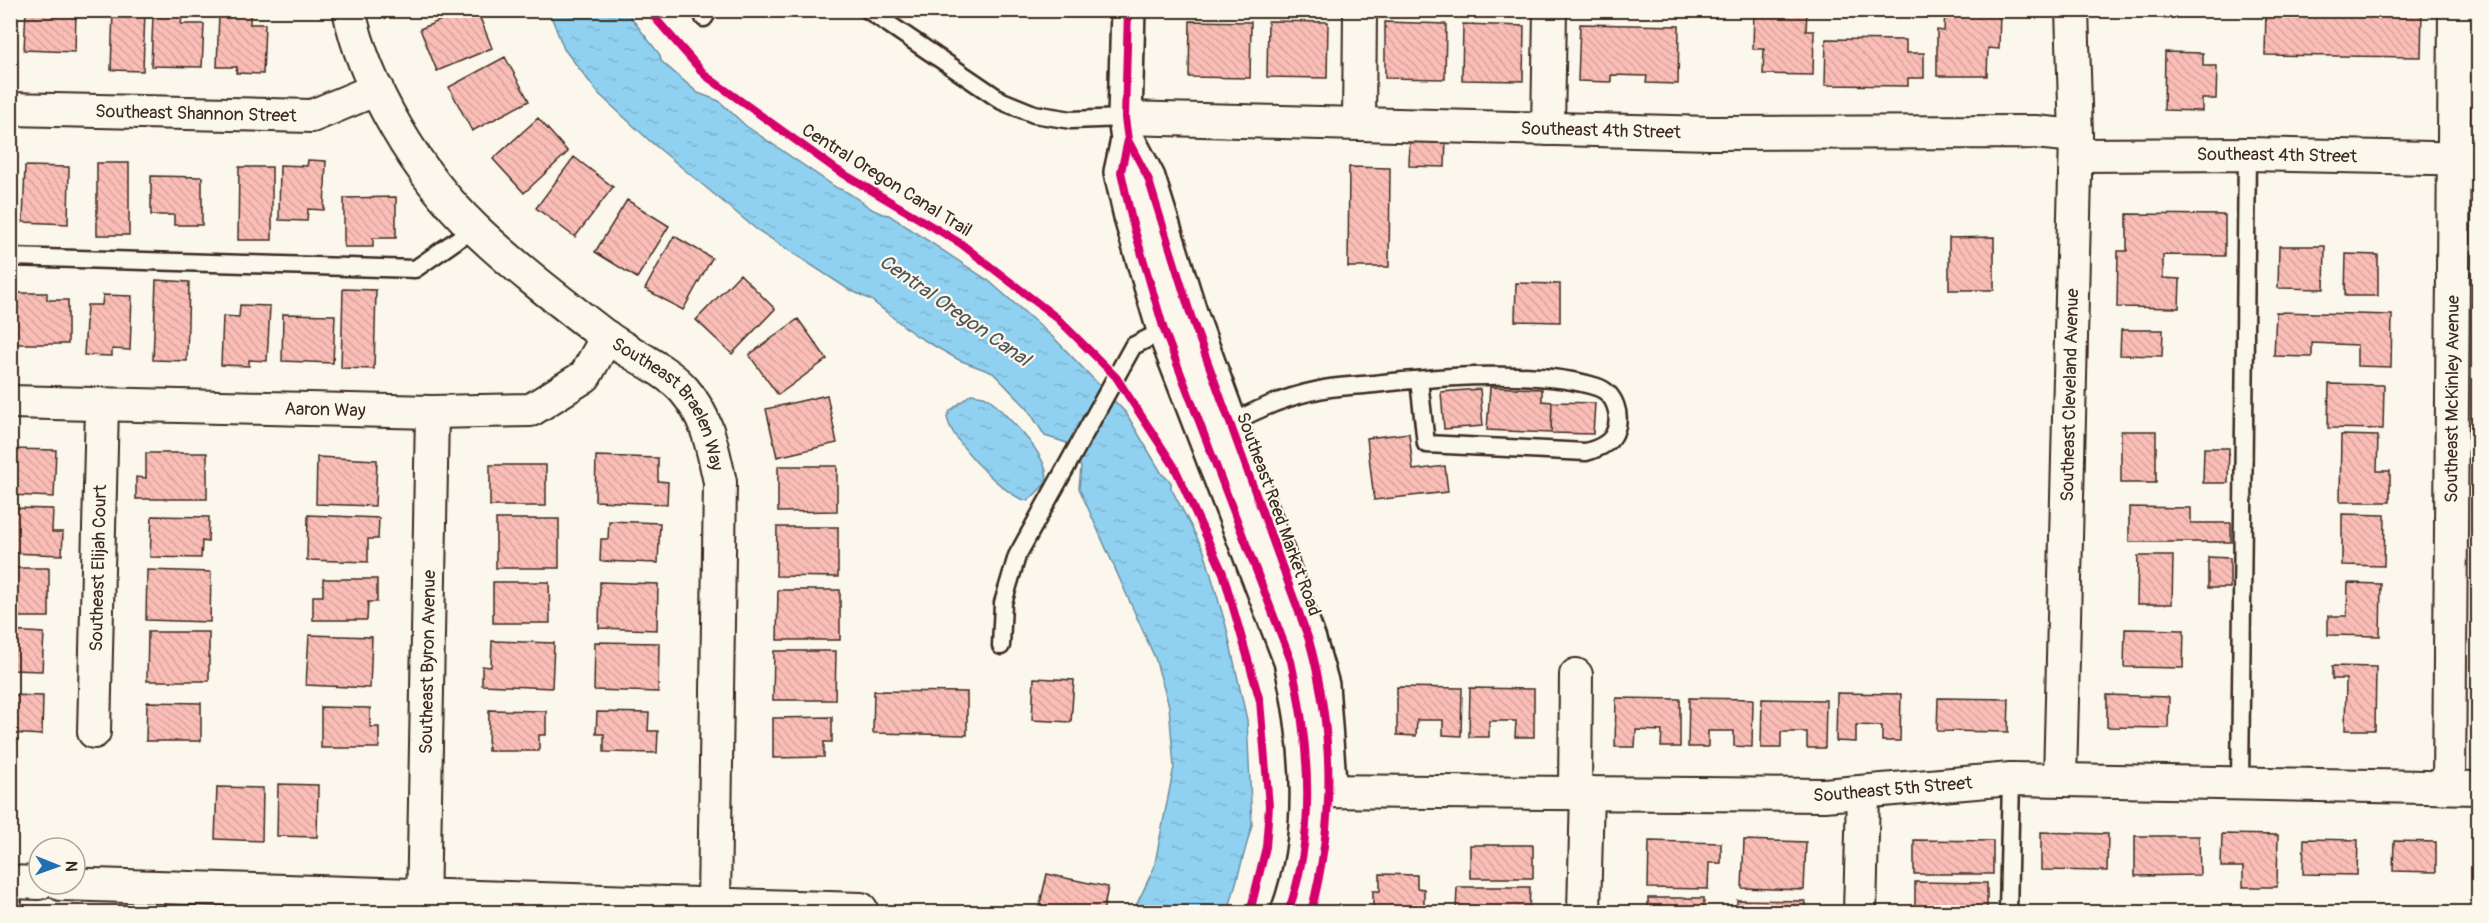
<svg xmlns="http://www.w3.org/2000/svg" width="2489" height="923" viewBox="0 0 2489 923" font-family="Pangolin,sans-serif">
  <style>
    .water { fill: url(#water-ripples); stroke: #6e8e9d; stroke-width: 1.5 }
    .building { fill: url(#building-back-hatch); stroke: #3b2a1e; stroke-width: 1.5 }
    .lines { fill: none; stroke-linecap: round; stroke-linejoin: round }
    .service-casing { stroke: #3b2a1e; stroke-width: 21 }
    .minor-casing { stroke: #3b2a1e; stroke-width: 36 }
    .primary-casing { stroke: #3b2a1e; stroke-width: 38 }
    .service { stroke: #fbf7ec; stroke-width: 16 }
    .minor { stroke: #fbf7ec; stroke-width: 32 }
    .primary { stroke: #fbf7ec; stroke-width: 33 }
    .cycleway-casing { stroke: #fbf7ec; stroke-width: 11 }
    .cycleway { stroke: #d6006c; stroke-width: 8 }
    .labels { text-anchor: middle; stroke-width: 4.5; stroke-linejoin: round; paint-order: stroke }
    .street-label { font-size: 18px; fill: #3b2a1e; stroke: #fbf7ec }
    .water-label { font-size: 20px; font-style: italic; fill: #505453; stroke: #fbf7ec }
  </style>
  <defs>
    <pattern id="water-ripples" width="26" height="14" patternUnits="userSpaceOnUse" patternTransform="scale(1.5)"><rect width="26" height="14" fill="#90d1f1"/><path d="M2 4q2-2 4 0t4 0M15 11q2-2 4 0t4 0" fill="none" stroke="#7db4ce"/></pattern>
    <pattern id="building-back-hatch" width="6" height="6" patternUnits="userSpaceOnUse" patternTransform="scale(1.5)"><rect width="6" height="6" fill="#fabeb7"/><path d="M-1 5l2 2M0 0l6 6M5-1l2 2" fill="none" stroke="#d7a39d"/></pattern>
  </defs>
  <rect width="100%" height="100%" fill="#fbf7ec"/>
  <filter id="ink" filterUnits="userSpaceOnUse"><feTurbulence type="fractalNoise" baseFrequency=".0167" numOctaves="2"/><feDisplacementMap in="SourceGraphic" scale="12" xChannelSelector="R" yChannelSelector="G"/><feConvolveMatrix kernelMatrix="1 2 1 2 8 2 1 2 1" color-interpolation-filters="sRGB"/></filter>
  <g filter="url(#ink)">
    <!-- water -->
    <path class="water" d="M549,11H626L660,55L661,61L698,93L719,101L746,126L837,188C856,193 869,213 889,215L989,281L1056,340L1126,413L1162,474L1171,482V488L1204,551L1226,626L1247,720L1252,825L1228,912H1133L1154,868L1174,767L1169,706L1155,658L1079,488L1081,467L1067,443L1045,436L1027,408L993,373L959,360L915,335L871,300L848,289L756,229L651,142L599,94L564,49Z
      M971,394L984,396L991,400C1008,419 1053,457 1046,483L1028,501C1007,499 949,439 947,417L950,411Z"/>
    <!-- building -->
    <path class="building" d="M26,10H76L75,52L24,50Z
      M113,10H145L143,71L111,70Z
      M465,10H477L492,48L437,71L420,29Z
      M1754,10H1807L1806,31H1814L1813,75L1763,74L1764,49H1753Z
      M1945,10H2000L1999,49L1988,48L1987,76H1937V30L1944,31Z
      M2266,10H2422L2421,57L2265,55Z
      M219,13L250,14V24H265L263,74L236,73L237,67H217Z
      M153,16H182L181,24H204L202,67L151,66Z
      M1190,21L1251,22L1250,78L1189,77Z
      M1268,21L1328,22L1327,78L1267,77Z
      M1385,22L1446,24L1445,79L1385,78Z
      M1463,24L1524,26L1523,81L1462,80Z
      M1580,24L1679,26L1678,84L1646,83L1647,76L1611,75V82L1578,81Z
      M1826,39L1906,40V53H1924V78H1908V86L1825,85Z
      M2165,52L2203,53V66H2217L2216,99H2202V111L2164,110Z
      M505,57L529,101L472,131L449,87Z
      M538,118L568,152L524,193L493,159Z
      M1410,136L1446,137L1445,167L1409,166Z
      M574,157L613,187L575,237L536,208Z
      M308,160L326,161L324,210L308,209L307,221L279,220L280,165L307,166Z
      M97,163H129V235H97Z
      M25,166L69,167L68,224L23,222Z
      M239,167H272V240H238Z
      M1349,167L1390,168L1389,267H1348Z
      M151,176L202,177V225H174V215H151Z
      M396,197V238H373V247H344V198Z
      M627,200L669,226L637,278L595,252Z
      M2127,214L2225,215V256L2163,255V278L2180,279L2179,308L2117,307L2118,251H2127Z
      M674,236L712,258L683,310L645,289Z
      M1994,237V290H1949V238Z
      M2279,246H2325L2324,289L2278,288Z
      M2346,254L2378,255V296H2345Z
      M740,274L775,309L732,354L696,320Z
      M156,280L189,282L187,361L153,360Z
      M1516,283L1560,284V322L1515,321Z
      M343,289L376,290L374,369L341,368Z
      M16,293H47V300H68V344H16Z
      M103,295L132,296L130,350L112,349V356L84,355L87,305H102Z
      M240,305L270,306L267,361L249,360V366L221,365L223,316L239,317Z
      M2276,312L2392,315L2391,367L2357,366V345L2312,343V357L2274,356Z
      M283,314L335,315L333,363L282,361Z
      M798,319L827,359L778,395L749,355Z
      M2121,330H2163L2162,356L2120,355Z
      M2329,384L2384,385L2383,429L2328,428Z
      M1490,387L1542,389V401L1552,402L1551,433L1487,430Z
      M1480,389L1483,426L1444,429L1441,392Z
      M827,395L837,443L777,457L766,409Z
      M1552,402L1595,403L1593,434L1551,433Z
      M2121,431H2156V483H2121Z
      M1409,433L1413,470L1445,466L1448,492L1374,500L1367,438Z
      M2341,435L2378,436L2377,471H2390V502H2340Z
      M2204,448H2229L2228,483H2203Z
      M10,449L56,450L54,497L10,495Z
      M146,453H207V499H136V477L146,478Z
      M596,456L658,458V481L668,482L667,504L595,501Z
      M317,457L377,460L375,506L316,504Z
      M490,465H546V506H490Z
      M778,466H837V511L778,512Z
      M2129,507L2191,508V523H2231V542H2129Z
      M10,508L53,509L52,532H63L62,555L10,553Z
      M2342,514L2385,515L2384,566L2342,565Z
      M308,515L379,518L378,539H368V562L307,560Z
      M152,516L209,517L208,542L202,541L201,558L150,557Z
      M496,519H559V568H496Z
      M609,521L660,523L658,563L600,561L601,539H608Z
      M777,527H838V577L776,576Z
      M2138,556H2173L2172,604H2137Z
      M2208,557L2230,558V588H2208Z
      M10,568H49V617H10Z
      M147,570L211,572L210,622L146,620Z
      M323,579H377V602H368L367,620H313V596H323Z
      M493,582H549L550,623H493Z
      M600,582L658,584L657,630L599,628Z
      M2348,583L2381,584L2380,636L2328,635V616H2347Z
      M778,590H840V640H777Z
      M2125,629L2184,630L2183,668L2124,667Z
      M10,631L44,633L42,671L10,670Z
      M148,632H209V681H147Z
      M309,635L372,637L370,688L306,685Z
      M492,641L554,643L552,688L482,685V666L491,667Z
      M595,642L659,643L658,692L594,690Z
      M774,651H836L835,700H773Z
      M2332,666L2376,667L2375,730H2345L2346,679H2332Z
      M1034,678L1074,680L1071,722L1032,720Z
      M1397,687L1462,688L1461,736L1443,735V720H1417L1416,736L1397,735Z
      M1470,688L1534,689V737H1515L1516,721H1489V737H1469Z
      M874,691L967,692V735L873,733Z
      M1837,693L1901,694L1900,741H1882V726L1856,725V742L1836,741Z
      M10,695L43,696L42,735L10,733Z
      M2107,695L2169,697L2168,728L2107,727Z
      M1616,698L1680,699V747H1661L1662,731L1636,730L1635,747H1615Z
      M1689,698L1753,699L1752,747L1734,746V731H1708V747H1688Z
      M1938,698L2009,699L2008,732L1937,731Z
      M1762,699L1826,700L1825,748H1807V732H1781V748H1761Z
      M147,702L201,703V741H146Z
      M321,707L370,708V727H379V748H321Z
      M489,710L546,711V735H539V751H488Z
      M597,712L649,713L648,731H658L657,753L604,752V734H596Z
      M832,717V742H824V757L773,758V718Z
      M278,784L318,785L317,837L277,836Z
      M217,787L263,788L262,841L215,839Z
      M2041,832L2108,834L2107,871L2041,870Z
      M2222,834L2278,835L2277,887H2243V867H2221Z
      M2135,836H2199L2200,875L2135,876Z
      M2304,839L2358,840L2357,875L2303,874Z
      M1744,840L1806,842L1804,890L1742,888Z
      M1914,840L1993,841V874H1914Z
      M1649,841L1721,843V863H1709L1708,889L1648,888Z
      M2394,841L2436,842V872L2393,871Z
      M1470,845H1533V878H1470Z
      M2473,845H2478V883H2473Z
      M1047,874L1108,887L1103,912H1038Z
      M1380,874L1417,875V888L1424,889V912H1373V891H1380Z
      M1915,882L1987,883V912H1915Z
      M1457,887H1530L1529,912H1456Z
      M1648,898H1704V912H1648Z
      M1737,900L1805,901V912H1737Z"/>
    <g class="lines">
      <!-- service casing -->
      <g class="service-casing">
        <path id="service" d="M868,10L1002,101L1034,114L1071,120L1125,118
          M704,18L709,10
          M10,257L415,269L474,228
          M1230,424C1257,409 1289,396 1319,390C1337,386 1356,386 1374,384C1436,377 1537,368 1597,387C1615,393 1622,415 1615,432C1611,443 1597,449 1586,452L1426,444L1419,380
          M1001,646L1003,603L1017,556L1133,346L1169,328
          M2240,783L2247,154
          M12,912L13,882
          M2008,912L2011,779"/>
      </g>
      <!-- minor casing -->
      <g class="minor-casing">
        <g id="minor">
          <path id="s1" d="M349,10C365,87 418,175 475,229C515,267 561,302 605,336C627,352 667,370 684,390C708,418 712,446 720,482L714,903"/>
          <path id="s2" d="M10,109L312,116L377,89"/>
          <path id="s3" d="M1125,118L1711,133L2035,132L2076,136"/>
          <path d="M1359,124L1360,10"/>
          <path d="M1548,129L1550,10"/>
          <path id="s4" d="M2076,155L2247,154L2478,159"/>
          <path id="s5" d="M10,402L432,412L531,410L585,376L607,337"/>
          <path id="s6" d="M94,732L102,406"/>
          <path id="s7" d="M2060,779L2076,136L2072,10"/>
          <path id="s8" d="M2449,787L2455,10"/>
          <path id="s9" d="M1307,791L1824,795L2011,779L2478,788"/>
          <path d="M1575,792L1576,675"/>
          <path d="M10,882L39,883"/>
          <path d="M61,884L861,909"/>
          <path id="s10" d="M423,912L432,412"/>
          <path d="M1584,912L1587,792"/>
          <path d="M1860,912L1863,794"/>
        </g>
      </g>
      <!-- primary casing -->
      <g class="primary-casing">
        <path id="primary" d="M1128,10L1125,118L1128,140L1121,172L1132,221L1164,330L1291,661C1309,741 1317,833 1288,912
          M1128,140L1148,178L1191,316L1309,640L1322,685L1329,781"/>
      </g>
      <!-- service -->
      <use href="#service" class="service"/>
      <!-- minor -->
      <use href="#minor" class="minor"/>
      <!-- primary -->
      <use href="#primary" class="primary"/>
      <!-- cycleway casing -->
      <g class="cycleway-casing">
        <path id="cycleway" d="M648,10L706,76L837,170L960,243L1057,318L1116,377L1174,466L1223,573L1260,701L1269,806L1266,847L1250,912
          M1128,10L1125,118L1128,140L1121,172L1132,221L1164,330L1291,661C1309,741 1317,833 1288,912
          M1128,140L1148,178L1191,316L1309,640C1334,730 1335,821 1311,912"/>
      </g>
      <!-- cycleway -->
      <use href="#cycleway" class="cycleway"/>
    </g>
  </g>
  <g class="labels">
    <!-- street labels -->
    <g class="street-label">
      <text dy="6" stroke="none"><textPath href="#s2" startOffset="186">Southeast Shannon Street</textPath></text>
      <text dy="6" stroke="none"><textPath href="#s3" startOffset="476">Southeast 4th Street</textPath></text>
      <text dy="6" stroke="none"><textPath href="#s4" startOffset="201">Southeast 4th Street</textPath></text>
      <text transform="translate(887 180) rotate(32)" y="6">Central Oregon Canal Trail</text>
      <text dy="6" stroke="none"><textPath href="#s7" startOffset="384">Southeast Cleveland Avenue</textPath></text>
      <text dy="6" stroke="none"><textPath href="#s8" startOffset="388">Southeast McKinley Avenue</textPath></text>
      <text dy="6" stroke="none"><textPath href="#s1" startOffset="522">Southeast Braelen Way</textPath></text>
      <text dy="6" stroke="none"><textPath href="#s5" startOffset="315">Aaron Way</textPath></text>
      <text transform="translate(1279 514) rotate(70)" y="6">Southeast Reed Market Road</text>
      <text dy="6" stroke="none"><textPath href="#s6" startOffset="164">Southeast Elijah Court</textPath></text>
      <text dy="6" stroke="none"><textPath href="#s10" startOffset="250">Southeast Byron Avenue</textPath></text>
      <text dy="6" stroke="none"><textPath href="#s9" startOffset="586">Southeast 5th Street</textPath></text>
    </g>
    <!-- water labels -->
    <g class="water-label">
      <text transform="translate(955 310) rotate(35)" y="7">Central Oregon Canal</text>
    </g>
  </g>
  <!-- margin -->
  <rect width="2489" height="923" fill="none" stroke="#fbf7ec" stroke-width="36"/>
  <rect x="18" y="18" width="2453" height="887" fill="none" stroke="#3b2a1e" stroke-width="2" filter="url(#ink)"/>
  <!-- north arrow -->
  <g transform="translate(57 866) rotate(91)"><circle r="28" fill="#fbf7ec" stroke="#aea59a" stroke-width="1.5"/>
  <path d="M0-4.5L10 22L0 15L-10 22Z" fill="#1f6fb2"/>
  <text y="-9" font-size="16" font-weight="bold" text-anchor="middle" fill="#3b2a1e">N</text>
  </g>
</svg>
